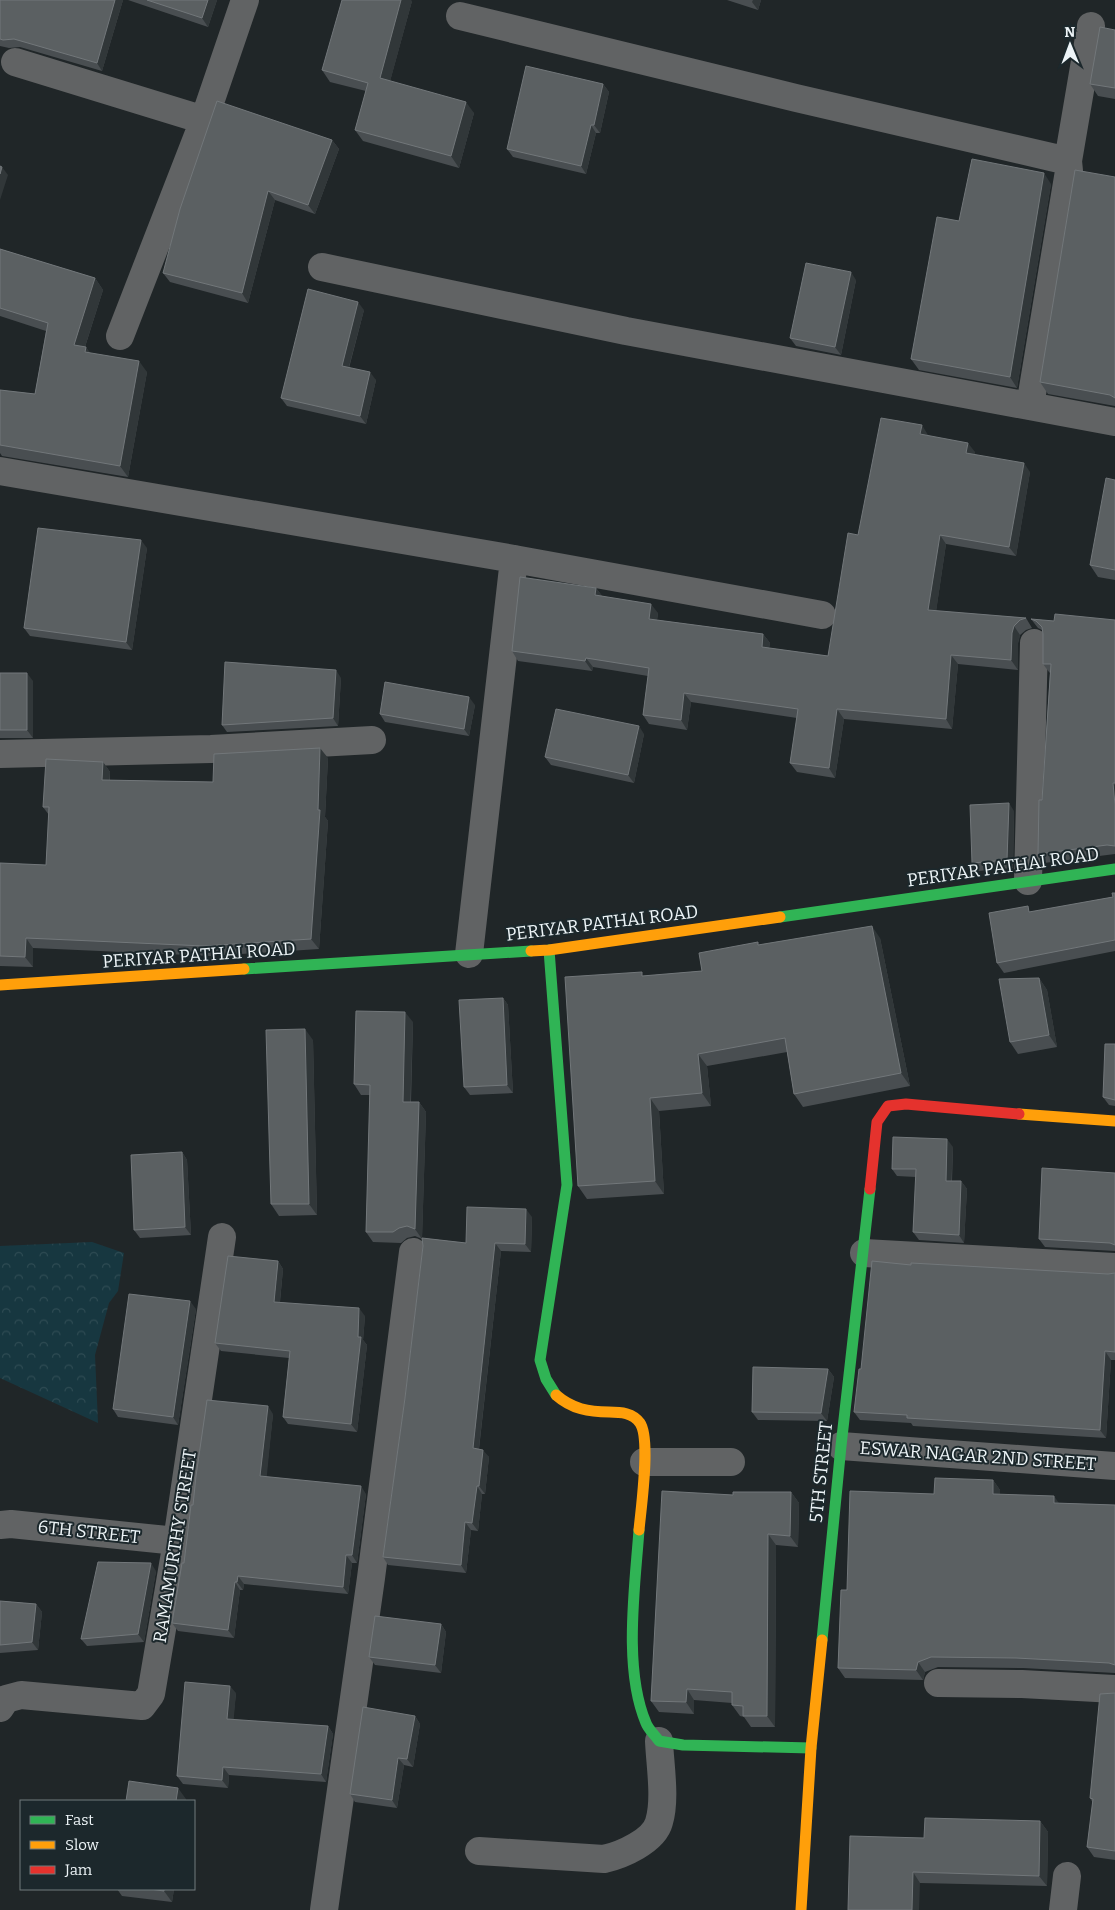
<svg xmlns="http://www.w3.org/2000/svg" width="1115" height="1910" viewBox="0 0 1115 1910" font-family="Bitter,serif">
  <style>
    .park { fill: url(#park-crowns) }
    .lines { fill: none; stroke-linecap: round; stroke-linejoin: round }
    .street { stroke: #616364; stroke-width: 28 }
    .fast { stroke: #30b455; stroke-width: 11 }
    .slow { stroke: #ff9f0a; stroke-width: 11 }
    .jam { stroke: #e5322d; stroke-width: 11 }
    .wall { fill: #494e51 }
    .shaded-wall { fill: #313739 }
    .building { fill: #5b6062; stroke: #72777a }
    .labels { text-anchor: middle; stroke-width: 4; stroke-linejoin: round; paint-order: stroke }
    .street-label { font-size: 18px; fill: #edf4f7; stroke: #1c282c }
  </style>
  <defs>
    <pattern id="park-crowns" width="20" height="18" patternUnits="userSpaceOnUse" patternTransform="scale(1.25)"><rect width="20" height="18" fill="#173740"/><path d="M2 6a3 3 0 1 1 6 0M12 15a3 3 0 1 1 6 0" fill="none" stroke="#2e4b53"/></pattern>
  </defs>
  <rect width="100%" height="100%" fill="#202628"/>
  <!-- park -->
  <path class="park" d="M92,1242L124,1253L118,1291L109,1303L95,1355L98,1423L0,1378V1246Z"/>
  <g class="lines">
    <!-- street -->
    <path class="street" d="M460,16L796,98L1068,161L1069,171L1030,406
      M15,62L204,120
      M1068,161L1091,26
      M322,267L626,331L1115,422
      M120,336L204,120L245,0
      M0,471L514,559L822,615
      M0,754L211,749L372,740
      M1028,881L1034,643
      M469,954L514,559
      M864,1253L1115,1267
      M841,1446L1115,1466
      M644,1462H731
      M0,1525L11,1524L177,1541
      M938,1683L1022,1684L1115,1689
      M0,1708L6,1699L21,1695L142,1706L151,1694L177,1541L222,1237
      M479,1851L604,1859C622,1855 654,1841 659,1822C666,1799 660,1765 659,1741
      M324,1910L371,1578L413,1252
      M1063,1910L1067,1876"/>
    <!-- fast -->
    <path class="fast" d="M780,917L1115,869
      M549,950L567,1185L540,1360L546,1379L556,1395
      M244,969L531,951
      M639,1530C635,1587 623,1669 646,1723C648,1729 655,1735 659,1741L683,1745L811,1748
      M822,1640L841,1446L870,1189"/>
    <!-- slow -->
    <path class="slow" d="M531,951L549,950L780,917
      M0,985L244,969
      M1019,1114L1115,1121
      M556,1395C572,1409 589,1412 609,1412C621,1412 633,1413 640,1423C651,1439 641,1508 639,1530
      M801,1910L811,1748L822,1640"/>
    <!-- jam -->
    <path class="jam" d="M870,1189L877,1122L888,1106L906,1104L1019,1114"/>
  </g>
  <!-- wall -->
  <path class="wall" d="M0,0H123L102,71L20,47L9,48L0,46Z
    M128,0H217L208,27Z
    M727,0H761L758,10Z
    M412,1L390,81L474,113L459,168L363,141L355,130L366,91L330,82L322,70Z
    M1115,30V99L1098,96L1090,84Z
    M603,84L609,92L600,133H596L586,174L513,157L507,149Z
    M332,140L339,149L315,214L275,200L248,303L170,282L163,273Z
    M1115,177V406L1048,394L1040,382Z
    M1051,184L1017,388L919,370L911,359L959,221Z
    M0,249L95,278L103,290L85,347L90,353L147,372L128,477L2,456L0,453V390L35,394L46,331L0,316Z
    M856,280L841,355L796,346L790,338Z
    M364,310L349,368L376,380L366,424L287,406L281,398Z
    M928,435V436L975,452L974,455L1030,472L1016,556L946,544L936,611L1026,618L1032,628L1026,630L1020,635L1018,643V670L958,664L952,729L844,719L835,778L797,772L790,763L797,718L691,702L687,730L649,724L643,715L648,676L593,667L592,671L518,661L512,651L596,588L602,596L658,613L657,620L763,634L770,643L769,648L828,656L858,535Z
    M1115,480V580L1098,577L1090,565Z
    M147,548L132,650L30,636L24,628Z
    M1031,619L1054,621L1115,620V854L1044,863L1038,854L1050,673L1049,672L1043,664V634L1042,630L1038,628Z
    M0,673L33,681V738H0Z
    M341,678L338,726L227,732L222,725Z
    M475,705L469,736L385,722L380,714Z
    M644,734L634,783L551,765L545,757Z
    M328,758L325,817L328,821L319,949L211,956L33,948V967L0,966V863L46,865L49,815L43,807L103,762L110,772V780L213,782Z
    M1014,811L1013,868L978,871L972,863Z
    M1115,893V951L1004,973L997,963L1031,912L1113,897Z
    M880,938L910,1086L803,1107L794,1094L787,1052L707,1066L711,1106L659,1111L664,1194L587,1199L578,1186L644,976L702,971L760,945Z
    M1039,978L1047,990L1057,1047L1018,1054L1010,1042Z
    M503,998L508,1005L513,1093L470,1095L464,1087Z
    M413,1022L411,1102H419L426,1112L422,1238L466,1243L532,1217L531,1252L501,1251L479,1449L489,1457L485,1494H482L478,1531L471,1530L466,1573L388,1565L383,1557L405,1398L423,1246L422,1239L415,1236L407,1238L401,1243L373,1242L366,1232L370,1095H361L354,1084Z
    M313,1040L317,1215L279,1216L271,1204Z
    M1115,1044V1106L1109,1105L1103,1097Z
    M953,1147L952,1181H961L967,1189L964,1243L919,1240L913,1232L916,1177L897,1176L892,1169Z
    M182,1152L187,1160L191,1235L140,1238L134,1230Z
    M1115,1173V1251L1045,1247L1039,1239Z
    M278,1261L283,1269L280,1302L365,1316L363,1340L367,1345L357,1432L288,1424L283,1417L289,1358L221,1351L215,1343Z
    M911,1265L1108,1274L1115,1273V1360H1111L1106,1438L913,1426L911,1423L860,1420L854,1412L861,1369Z
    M196,1309L178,1425L118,1417L113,1409Z
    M828,1369L834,1377L827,1421L758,1420L752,1412Z
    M273,1414L266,1477L366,1494L357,1563H352L348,1594L244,1584L243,1590H240L234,1638L178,1631L172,1623L184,1563L193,1505Z
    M993,1480L1000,1490V1495L1059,1503L1115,1505V1673L1023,1668L938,1667L925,1672L923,1680L845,1678L838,1668L847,1590L934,1494Z
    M791,1492L799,1503L798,1547L776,1545L775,1727H751L744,1717L740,1716L732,1705V1703L694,1700V1714L659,1712L651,1701L733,1495Z
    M156,1571L144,1642L87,1646L81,1639Z
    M0,1601L36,1604L42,1612L38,1650L0,1653Z
    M441,1624L446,1632L441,1673L375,1665L369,1657Z
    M236,1693L233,1720L328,1726L333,1734L326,1782L229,1775L228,1788L183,1784L177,1776Z
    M1115,1693V1860L1094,1857L1087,1847L1093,1803L1090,1798Z
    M415,1716L420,1724L413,1767L404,1765L397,1808L355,1802L350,1794Z
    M1040,1821L1048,1832L1047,1886L920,1883L848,1910L924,1838Z
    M117,1889H174L172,1902L122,1896Z"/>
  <!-- shaded-wall -->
  <path class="shaded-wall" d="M115,0H123L102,71L97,63Z
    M208,0H217L208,27L202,18Z
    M401,0H411L412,1L388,89L380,78Z
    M753,0H761L758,10L752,2Z
    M603,84L609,92L600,133L594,125Z
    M466,102L474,113L459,168L451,156Z
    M591,125L596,133L586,174L581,166Z
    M332,140L339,149L315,214L308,205Z
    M2,167L8,175L0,200V174Z
    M1044,173L1051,184L1017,388L1010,377Z
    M268,191L275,200L248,303L242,293Z
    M851,272L856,280L841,355L835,347Z
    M95,278L103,290L82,356L74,345Z
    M358,302L364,310L347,374L342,366Z
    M86,347L94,358L85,352Z
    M139,361L147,372L128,477L120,466Z
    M370,372L376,380L366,424L360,416Z
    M922,425L928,435L927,444L920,434Z
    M968,443L975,452L973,463L966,453Z
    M1024,463L1030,472L1016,556L1009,547Z
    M940,535L946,544L935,619L928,610Z
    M141,540L147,548L132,650L126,642Z
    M596,588L603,597L595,595Z
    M651,604L658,613L656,628L649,619Z
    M1014,626L1020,635L1018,643V670L1011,660L1012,633Z
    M763,634L770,643L768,656L762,647Z
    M951,655L958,664L952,729L946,719Z
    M586,658L593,667L592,671L585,661Z
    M336,670L341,678L338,726L333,718Z
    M27,673L33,681V738L27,730Z
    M684,693L691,702L687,730L681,720Z
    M469,697L475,705L469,736L464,729Z
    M837,709L844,719L835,778L829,768Z
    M639,726L644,734L634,783L628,775Z
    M320,748L328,758L325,817L328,821L319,949L311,939Z
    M103,762L110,772L109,790L102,780Z
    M1113,783L1115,785V805Z
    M1009,803L1014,811L1013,868L1007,860Z
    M872,926L880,938L910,1086L901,1073Z
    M26,938L33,948V967L25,957Z
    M1039,978L1047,990L1057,1047L1049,1035Z
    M503,998L508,1005L513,1093L507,1085Z
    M405,1012L413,1022L410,1112L403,1102Z
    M305,1029L313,1040L317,1215L309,1204Z
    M698,1054L707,1066L711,1106L702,1093Z
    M650,1098L659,1111L664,1194L655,1181Z
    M419,1102L426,1112L422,1239L415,1229Z
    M947,1139L953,1147L951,1189L946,1181Z
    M182,1152L187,1160L191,1235L185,1227Z
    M961,1181L967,1189L964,1243L959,1235Z
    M526,1209L532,1217L531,1252L525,1244Z
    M495,1243L501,1251L478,1456L473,1448Z
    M278,1261L283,1269L279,1310L274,1302Z
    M190,1301L196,1309L178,1425L173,1417Z
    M359,1308L365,1316L363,1340L367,1345L357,1432L351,1424Z
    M1105,1351L1111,1360L1106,1438L1100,1430Z
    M828,1369L834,1377L827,1421L821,1413Z
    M268,1406L273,1414L266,1484L260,1476Z
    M483,1450L489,1457L485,1494L479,1486Z
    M993,1480L1000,1490V1505L993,1494Z
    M361,1486L366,1494L357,1563L352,1555Z
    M477,1486L482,1494L478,1531L472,1523Z
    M791,1492L799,1503L798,1547L790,1536Z
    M1054,1496L1061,1506L1054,1503Z
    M465,1522L471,1530L466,1573L461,1565Z
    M768,1534L776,1545L775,1727L767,1716Z
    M346,1555L352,1563L348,1594L343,1587Z
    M151,1563L156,1571L144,1642L138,1634Z
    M238,1576L244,1584L243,1590L237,1582Z
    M235,1582L240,1590L234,1638L228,1630Z
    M36,1604L42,1612L38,1650L32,1642Z
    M441,1624L446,1632L441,1673L435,1665Z
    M918,1662L925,1672L923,1680L916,1670Z
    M230,1686L236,1693L233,1727L227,1719Z
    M687,1689L694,1700V1714L686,1702Z
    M415,1716L420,1724L413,1767L407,1759Z
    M328,1726L333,1734L326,1782L321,1774Z
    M398,1758L404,1765L397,1808L392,1800Z
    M223,1767L229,1775L228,1788L222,1780Z
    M178,1788L186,1799V1801H176Z
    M1040,1821L1048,1832L1047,1886L1039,1876Z
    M913,1872L920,1883L919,1910H912Z
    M164,1889H174L172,1902L164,1891Z"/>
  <!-- building -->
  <path class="building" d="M0,0H115L97,63L14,39L3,40L0,39Z
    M147,0H208L202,18Z
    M342,0H401L380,78L466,102L451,156L355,130L368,83L322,70Z
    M1100,27L1115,30V88L1090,84Z
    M526,66L603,84L594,125H591L581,166L507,149Z
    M217,101L332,140L308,205L268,191L242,293L163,273L180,209Z
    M972,159L1044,173L1010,377L911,359L937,217L959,221Z
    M0,166L2,167L0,174Z
    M1075,170L1115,177V398L1110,395L1040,382Z
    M0,249L95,278L74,345L86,347L85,352L139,361L120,466L0,445V390L35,394L48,323L0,308Z
    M806,263L851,272L835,347L790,338Z
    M308,289L358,302L342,366L370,372L360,416L281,398Z
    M881,418L922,425L920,434L968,443L966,453L1024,463L1009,547L940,535L928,610L1026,618L1020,620L1014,626L1012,633L1011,660L951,655L946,719L837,709L829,768L790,763L798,709L684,693L681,720L643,715L649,668L586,658L585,661L512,651L520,577L596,588L595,595L651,604L649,619L763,634L762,647L828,656L848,533L858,535Z
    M1106,478L1115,480V570L1090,565Z
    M38,528L141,540L126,642L24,628Z
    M1055,614L1115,620V783H1113L1115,805V846L1107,845L1038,854L1039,800H1042L1051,664H1043V634L1042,627L1036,621L1031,619L1054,621Z
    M225,662L336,670L333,718L222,725Z
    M0,673H27V730H0Z
    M385,682L469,697L464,729L380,714Z
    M556,709L639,726L628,775L545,757Z
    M320,748L318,810H320L311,939L204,946L26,938L25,957L0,956V863L46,865L49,807H43L46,759L103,762L102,780L213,782L214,754Z
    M1009,803L1007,860L972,863L970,805Z
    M1112,893H1115V940L997,963L989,913L1028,906L1029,912L1113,897Z
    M872,926L901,1073L794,1094L785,1038L698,1054L702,1093L650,1098L655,1181L578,1186L565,977L642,972V976L702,971L699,953L758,942V945Z
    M1039,978L1049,1035L1010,1042L999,979Z
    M503,998L507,1085L464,1087L459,1000Z
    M356,1011L405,1012L403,1102H419L415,1229L407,1226L399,1228L393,1232H366L370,1085L354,1084Z
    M305,1029L309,1204H271L266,1030Z
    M1105,1044H1115V1100L1103,1097Z
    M893,1137L947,1139L946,1181H961L959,1235L913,1232L916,1169H892Z
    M182,1152L185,1227L134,1230L131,1155Z
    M1042,1168L1115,1173V1245L1110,1243L1039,1239Z
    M467,1207L526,1209L525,1244L495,1243L473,1448L483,1450L479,1486H477L472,1523L465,1522L461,1565L383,1557L405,1398L423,1246L422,1238L466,1243Z
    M228,1256L278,1261L274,1302L359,1308L358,1337H361L351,1424L283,1417L290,1351L215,1343Z
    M872,1261L911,1265V1263L1108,1274L1115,1273V1352L1105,1351L1100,1430L907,1418V1415L854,1412L859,1369H861Z
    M129,1294L190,1301L173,1417L113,1409Z
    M753,1367L828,1369L821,1413L752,1412Z
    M207,1400L268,1406L260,1476L361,1486L352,1555H346L343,1587L238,1576L237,1582H235L228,1630L172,1623L182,1563H184L191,1505H193L196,1476Z
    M935,1478L993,1480V1494L1054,1496V1503L1115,1505V1665L1109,1663L1016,1658L931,1657L918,1662L916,1670L838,1668L841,1590H847L850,1491L934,1494Z
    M662,1491L733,1495V1492H791L790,1536L768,1534L767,1716H743V1706L732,1705V1692L687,1689L686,1702L651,1701Z
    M98,1562L151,1563L138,1634L81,1639Z
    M0,1601L36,1604L32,1642L0,1645Z
    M375,1616L441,1624L435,1665L369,1657Z
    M185,1682L230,1686L227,1719L328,1726L321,1774L223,1767L222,1780L177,1776Z
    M1115,1693V1851L1087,1847L1093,1799L1090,1798L1100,1694Z
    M363,1707L415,1716L407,1759L398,1758L392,1800L350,1794Z
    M129,1781L178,1788L176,1801H126Z
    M925,1818L1040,1821L1039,1876L913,1872L912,1910H848L850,1836L924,1838Z
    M150,1889H164V1891Z"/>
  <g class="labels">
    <!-- street labels -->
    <g class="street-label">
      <text transform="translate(1003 867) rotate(-8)" y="6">PERIYAR PATHAI ROAD</text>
      <text transform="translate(602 923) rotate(-7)" y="6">PERIYAR PATHAI ROAD</text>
      <text transform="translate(199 955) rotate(-4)" y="6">PERIYAR PATHAI ROAD</text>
      <text transform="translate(978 1456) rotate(4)" y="6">ESWAR NAGAR 2ND STREET</text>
      <text transform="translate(821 1472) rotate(-84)" y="6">5TH STREET</text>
      <text transform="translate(89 1532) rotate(6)" y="6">6TH STREET</text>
      <text transform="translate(175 1546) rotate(-81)" y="6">RAMAMURTHY STREET</text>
    </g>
  </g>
  <!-- legend -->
  <rect x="20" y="1800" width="175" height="90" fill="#1c282c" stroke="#707a7d"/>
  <rect x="30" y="1816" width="25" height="8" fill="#30b455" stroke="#707a7d"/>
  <text x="65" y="1825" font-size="15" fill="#edf4f7">Fast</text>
  <rect x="30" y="1841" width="25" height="8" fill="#ff9f0a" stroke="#707a7d"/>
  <text x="65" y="1850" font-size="15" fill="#edf4f7">Slow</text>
  <rect x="30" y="1866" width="25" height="8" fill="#e5322d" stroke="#707a7d"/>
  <text x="65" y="1875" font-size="15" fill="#edf4f7">Jam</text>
  <!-- north arrow -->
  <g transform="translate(1070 45) rotate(359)" stroke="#1c282c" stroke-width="4" paint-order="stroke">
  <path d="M0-4L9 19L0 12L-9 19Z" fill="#edf4f7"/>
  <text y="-8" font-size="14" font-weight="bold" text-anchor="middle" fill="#edf4f7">N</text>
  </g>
</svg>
